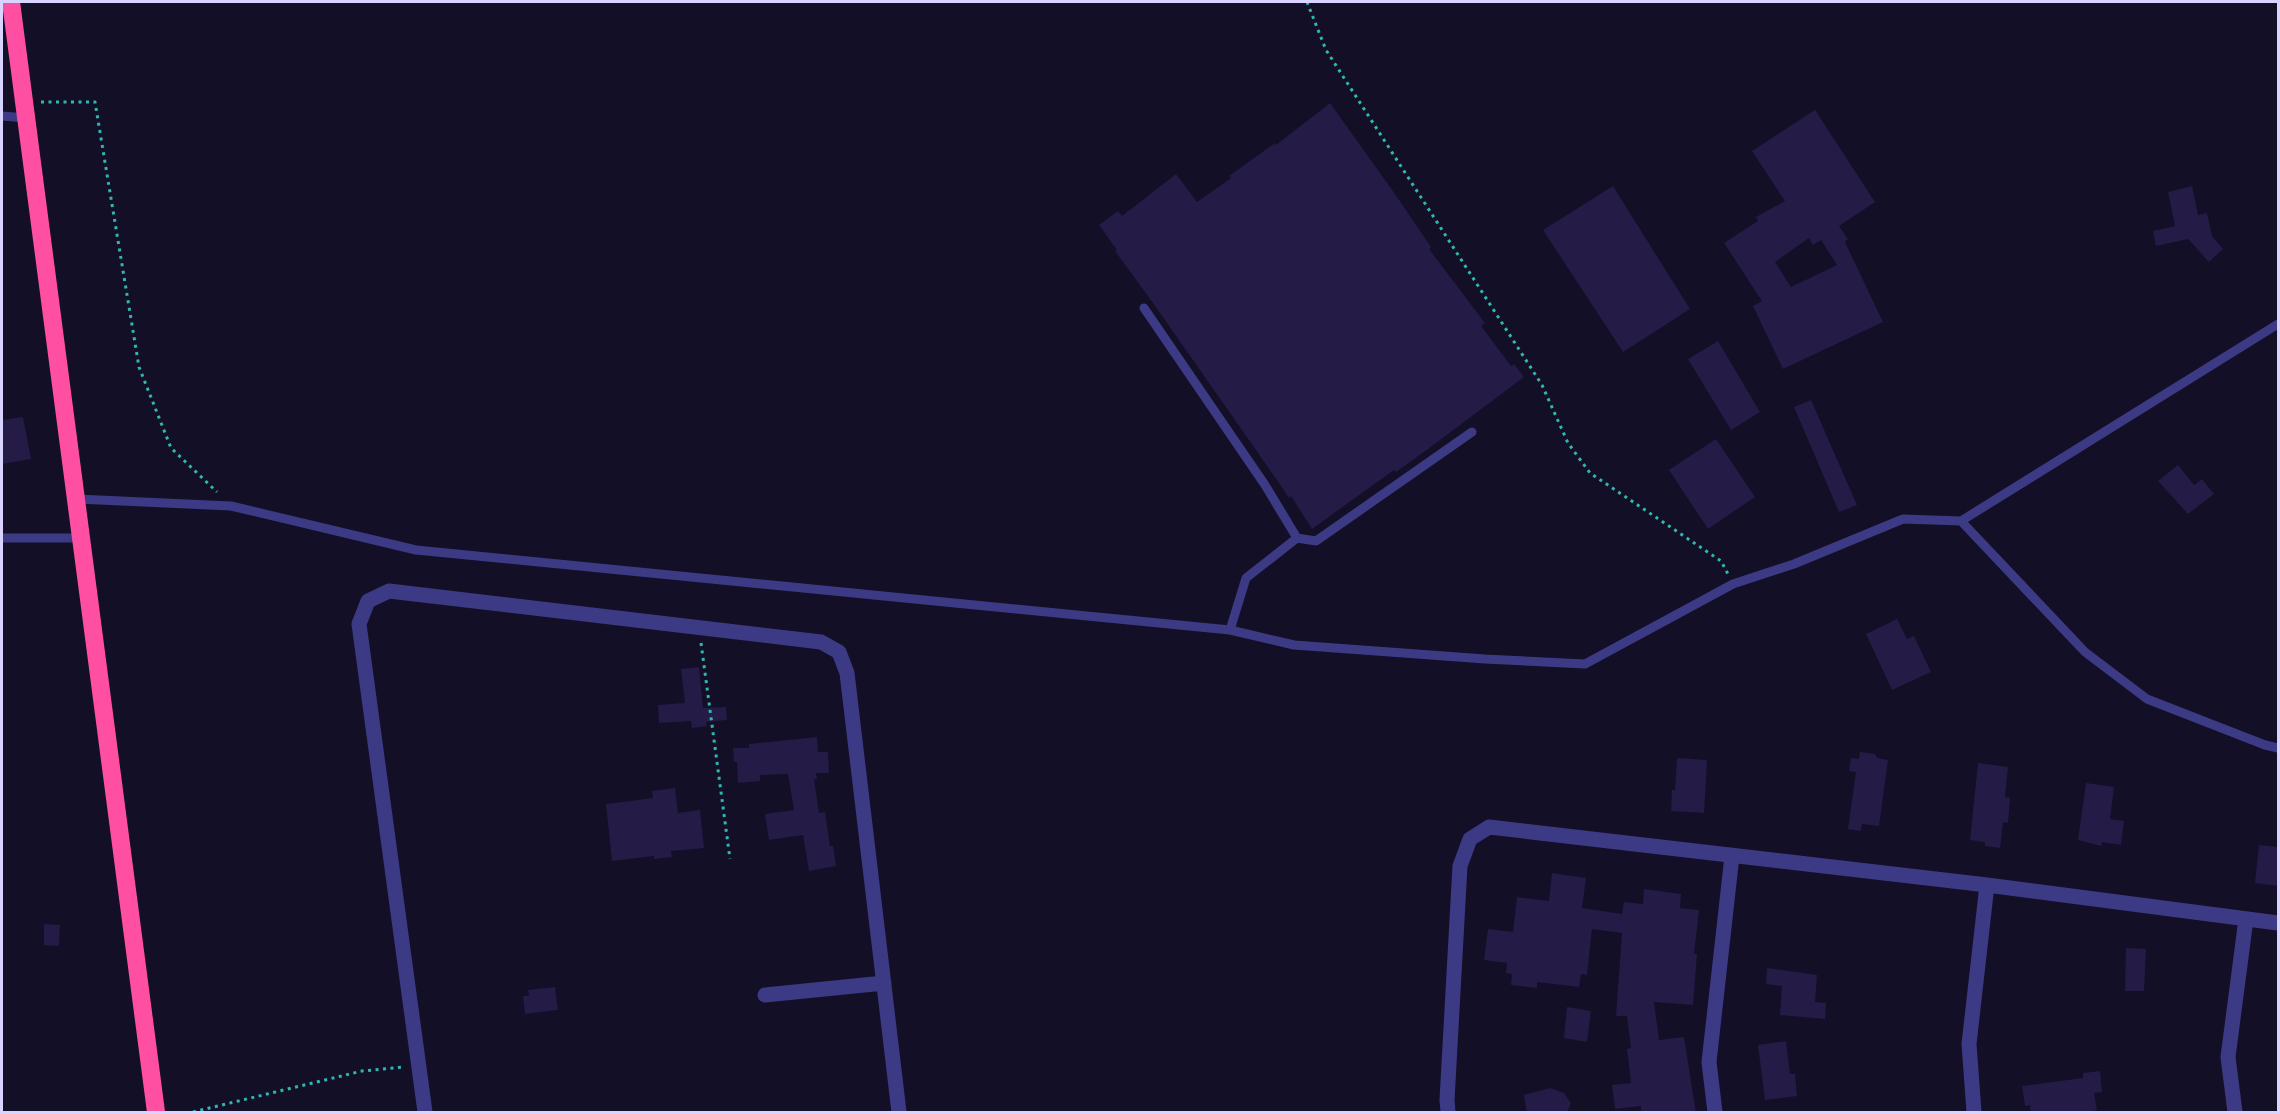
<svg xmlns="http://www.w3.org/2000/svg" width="2280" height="1114" viewBox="0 0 2280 1114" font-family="'Alegreya Sans',sans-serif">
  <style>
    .building { fill: #241b47; fill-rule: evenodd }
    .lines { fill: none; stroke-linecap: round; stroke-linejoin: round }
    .path { stroke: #2fb8b0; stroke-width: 3; stroke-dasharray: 3 4.5; stroke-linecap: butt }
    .lane { stroke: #3d3a85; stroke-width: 9 }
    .street { stroke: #3d3a85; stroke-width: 15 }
    .highway { stroke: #ff4fa3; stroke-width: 18 }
  </style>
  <rect width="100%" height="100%" fill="#130f26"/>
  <!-- building -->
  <path class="building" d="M1330,103L1395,194L1431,247L1429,249L1485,323L1481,326L1511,366L1514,364L1524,377L1428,449L1396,472L1394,470L1312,529L1291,496L1289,498L1279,483L1153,303L1115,251L1117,250L1099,225L1118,211L1122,216L1176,174L1197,202L1231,178L1229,176L1275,143L1276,145Z
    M1815,110L1875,202L1839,226L1848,239L1845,242L1883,322L1783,369L1753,306L1762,301L1724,243L1758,221L1756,217L1785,201L1752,151ZM1809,238L1813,245L1821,240L1837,265L1791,287L1775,262Z
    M1613,186L1690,309L1623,352L1543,230Z
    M2192,186L2198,215L2207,213L2212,236L2223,249L2209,262L2188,239L2156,246L2153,231L2175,226L2168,192Z
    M1718,341L1760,412L1731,430L1688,359Z
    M1811,400L1857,505L1839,512L1794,407Z
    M23,417L31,459L2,464V420Z
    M1716,439L1755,497L1708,529L1669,470Z
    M2178,465L2194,485L2202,479L2214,494L2188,514L2158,481Z
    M1897,619L1907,639L1914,636L1931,672L1892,690L1866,634Z
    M699,667L703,708L726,707L727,720L706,722L707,726L692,728L691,721L659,723L658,705L685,703L681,669Z
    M817,737L818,752H828L829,773H816L817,779H814L819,813L825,812L830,846H833L836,866L809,871L803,835L769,840L765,814L794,810L788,774L760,775V781L738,783L737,762H734L733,748H749V744Z
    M1860,752L1875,754L1877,758L1888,760L1879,826L1862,824L1861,831L1848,829L1856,772L1849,771L1851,758L1859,759Z
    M1677,758L1707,760L1704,813L1671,811L1672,790H1675Z
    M1978,763L2008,767L2005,797L2010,798L2008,823L2003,822L2000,848L1985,846V842L1970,840Z
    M2086,783L2114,787L2110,819L2124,821L2121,845L2102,842L2101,846L2078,840Z
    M675,788L678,813L700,810L704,848L671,851L672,857L654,859V856L612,861L606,804L653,798L652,791Z
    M2259,845L2278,847V886L2255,883Z
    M1552,873L1586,878L1582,908L1622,914L1624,902L1643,904L1644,889L1681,894L1680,908L1699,910L1694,954H1697L1693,1005L1654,1002L1659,1040L1684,1037L1696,1113H1641V1106L1615,1109L1612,1085L1631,1083L1627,1049L1631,1048L1627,1016H1616L1622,933L1592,929L1587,975L1581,974L1579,987L1537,982V988L1511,985L1512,974L1506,973L1507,963L1484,960L1488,929L1513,932L1517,897L1549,901Z
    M44,924L60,925L59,946L44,945Z
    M2126,948L2146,949L2144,991H2125Z
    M1767,968L1817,975L1815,1002L1826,1003L1825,1019L1780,1015L1782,986L1766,984Z
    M555,987L558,1010L525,1014L523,996H529L528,990Z
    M1567,1007L1591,1011L1587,1042L1564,1038Z
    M1786,1041L1790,1074H1795L1797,1096L1765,1100L1758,1045Z
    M2100,1071L2102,1092L2094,1093L2097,1110L2082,1113H2031L2030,1105L2025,1106L2022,1086L2083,1078V1073Z
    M1550,1088L1564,1093L1571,1103L1567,1113H1527L1524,1095Z"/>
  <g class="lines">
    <!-- path -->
    <path class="path" d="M1307,2L1326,50L1542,385L1568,443L1590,473L1721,561L1728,574
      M41,102H95L139,367L171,448L217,492
      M701,643L730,859
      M193,1112L362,1071L404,1067"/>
    <!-- lane -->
    <path class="lane" d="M2,116L27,118
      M1144,308L1265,485L1297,538
      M77,499L231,506L416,550L1230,630L1294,645L1485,659L1585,664L1733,584L1794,564L1903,519L1961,521L2085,652L2147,699L2265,745L2278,748
      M1961,521L2278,324
      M2,538H81
      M1230,630L1246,578L1297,538L1316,541L1472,432"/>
    <!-- street -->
    <path class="street" d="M765,995L884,983
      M425,1112L359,624L368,601L389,591L821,642L839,652L847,673L899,1112
      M1448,1112L1447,1100L1460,866L1470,839L1489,827L1987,885L2278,923
      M1715,1112L1709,1062L1732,856
      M1974,1112L1969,1044L1987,885
      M2235,1112L2228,1057L2246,919"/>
    <!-- highway -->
    <path class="highway" d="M11,2L156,1112"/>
  </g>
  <!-- border -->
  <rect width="2280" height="1114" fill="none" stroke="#d9d4ff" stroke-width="6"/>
</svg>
